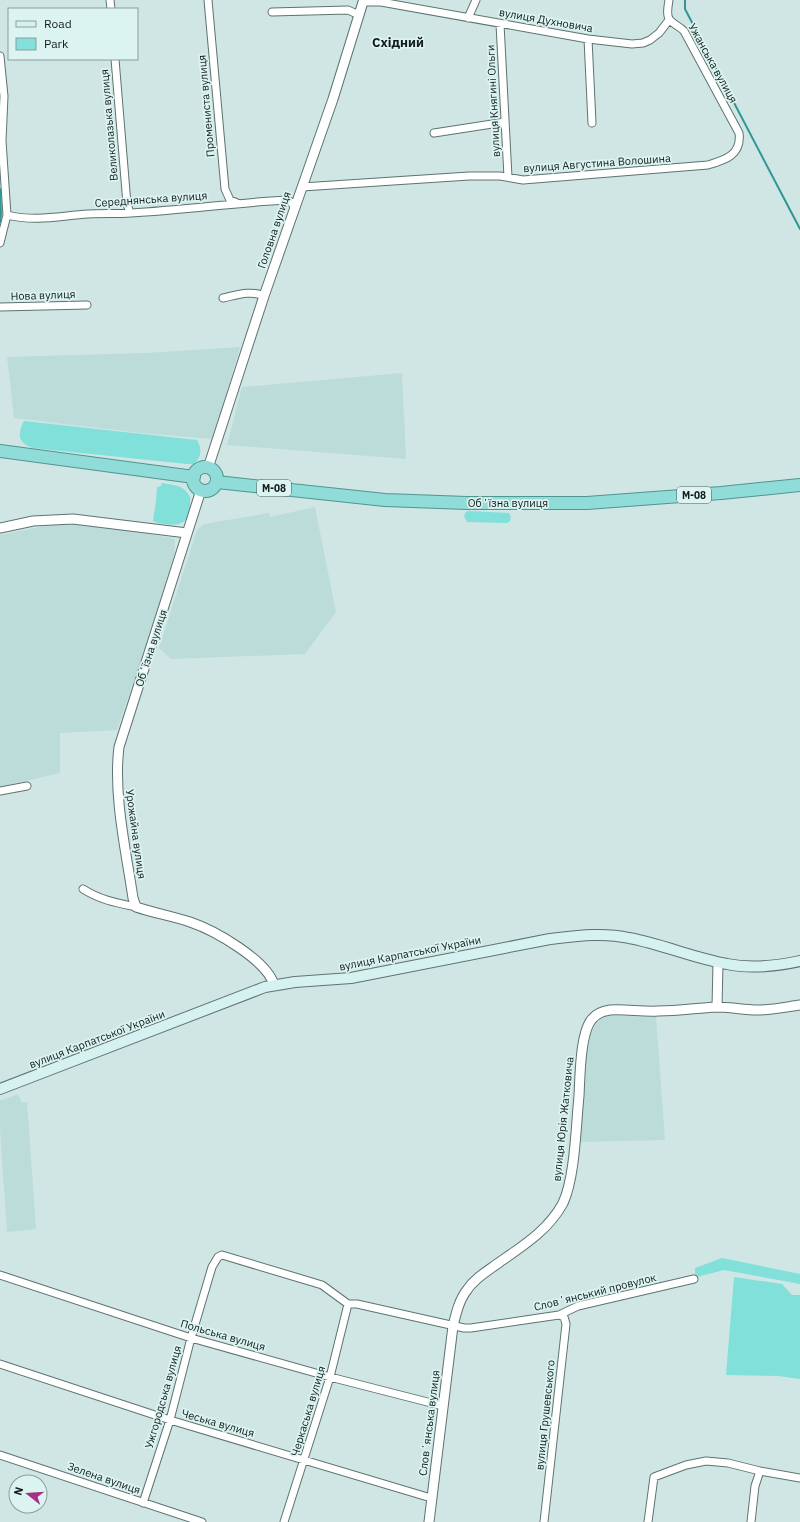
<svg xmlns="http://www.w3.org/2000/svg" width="800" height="1522" viewBox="0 0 800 1522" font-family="'IBM Plex Sans',sans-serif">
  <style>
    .built { fill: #bcdcda }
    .green { fill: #81e0da }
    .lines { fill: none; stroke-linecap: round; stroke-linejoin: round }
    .stream { stroke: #309792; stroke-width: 2 }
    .minor-casing { stroke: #5e7371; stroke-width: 9 }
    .tertiary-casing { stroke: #5e7371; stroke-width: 11 }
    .secondary-casing { stroke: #5e7371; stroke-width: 12 }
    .trunk-casing { stroke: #52948f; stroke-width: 14 }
    .minor { stroke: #fff; stroke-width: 7 }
    .tertiary { stroke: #fff; stroke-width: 9 }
    .secondary { stroke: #d5f2f0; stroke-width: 10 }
    .trunk { stroke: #90dcd8; stroke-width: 12 }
    .labels { text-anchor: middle; stroke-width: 3.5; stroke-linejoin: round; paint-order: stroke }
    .shield { fill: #dcf4f1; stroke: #4f5d5b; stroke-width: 1 }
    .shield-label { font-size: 10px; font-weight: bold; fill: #131c1b }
    .street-label { font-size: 11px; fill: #131c1b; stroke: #dcf4f1 }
    .quarter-label { font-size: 13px; font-weight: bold; fill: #131c1b; stroke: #dcf4f1 }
  </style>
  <rect width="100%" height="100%" fill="#cfe6e4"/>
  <!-- built -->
  <path class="built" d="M240,347L213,439L141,433L14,418L7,357L146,353Z
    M402,373L406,459L227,445L242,387Z
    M315,507L336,612L305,654L171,659L159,648L197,530L204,524L269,513L270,517Z
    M66,524H86L172,538L175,540L174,556L149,637L117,730L60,733V773L0,787V535L45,526Z
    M599,1015L656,1017L665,1140L579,1142L586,1059L590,1025Z
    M18,1094L22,1103L27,1102L36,1229L7,1232L0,1129V1100H3Z"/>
  <!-- green -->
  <path class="green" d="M24,421L197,440C202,449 202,456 194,464H187L33,448C18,443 17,434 24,421Z
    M162,483C173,485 185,485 190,497C191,516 187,528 165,524C161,523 156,523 153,521L156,500L157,487L161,486Z
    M468,511L509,513L511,517L510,521L507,523L467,522L464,516L466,512Z
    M722,1258L800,1274V1284L724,1270L697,1277L695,1274V1268Z
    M734,1277L782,1284L792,1295H800V1379L778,1376L726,1375Z"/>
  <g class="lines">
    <!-- stream -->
    <path class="stream" d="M685,0V9L800,229
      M0,189L1,214L0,222"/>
    <!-- minor casing -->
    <g class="minor-casing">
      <path id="minor" d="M110,0L111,9
        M208,0L225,189L230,200L237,203
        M364,0L363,2H381L588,39L632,44L643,43L650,40L659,33L669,20
        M272,12L348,10L359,15
        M468,18L476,0
        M500,24L508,177
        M588,39L592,123
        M0,56L4,96L2,141L7,215L0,243
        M115,59L127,204L130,213
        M434,133L505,122
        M302,187L469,176H500L523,180L708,165C725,160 742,155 739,133L684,31C678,25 674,25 670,20C666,16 668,6 669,0
        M7,215C36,222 59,216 88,214C102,213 117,214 131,213C183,210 234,203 286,200L291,202L295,208
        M223,298C237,295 251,290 264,296
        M0,307L87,305
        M0,791L27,786
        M83,889C100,900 117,903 136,907
        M0,1275L191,1338L330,1377L443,1406
        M0,1364L170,1420L431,1498
        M0,1455L202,1522
        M143,1503L170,1420L191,1338L212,1267L218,1257L222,1255L322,1285L348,1304H357L464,1328H471L559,1315L578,1306L694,1279
        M284,1522L330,1377L348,1304
        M544,1522L566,1324L564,1317L559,1315
        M648,1522L654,1477L686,1465L706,1461L728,1463L760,1471L800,1478
        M751,1522L755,1486L760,1471"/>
    </g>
    <!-- tertiary casing -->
    <g class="tertiary-casing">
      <path id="tertiary" d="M208,468L264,296L333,99L363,2
        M201,490L119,747C113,794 126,851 133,898L136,907C154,913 172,916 190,922C214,930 267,960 274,985
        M0,528L33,521L73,519L187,533
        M717,1007L718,963
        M429,1522L453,1326C456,1314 459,1300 467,1290C474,1279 486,1272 497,1264C521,1247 548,1231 563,1203C575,1178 576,1125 579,1096C580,1078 580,1033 592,1019C596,1014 603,1011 610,1010C626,1009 643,1012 658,1011C678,1011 697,1008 716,1007C730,1007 744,1010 758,1010C772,1010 786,1007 800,1005"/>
    </g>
    <!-- secondary casing -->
    <g class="secondary-casing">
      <path id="secondary" d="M0,1089L265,987L295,982L351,978L550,939C576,936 603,932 629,938C662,944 693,958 727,964C750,969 777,966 800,961"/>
    </g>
    <!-- trunk casing -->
    <g class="trunk-casing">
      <path id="trunk" d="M0,451L194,477
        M193 479a12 12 0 1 1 24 0a12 12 0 1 1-24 0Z
        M217,482L385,500L467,503H587L721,493L800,485"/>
    </g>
    <!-- minor -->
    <use href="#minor" class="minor"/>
    <!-- tertiary -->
    <use href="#tertiary" class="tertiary"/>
    <!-- secondary -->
    <use href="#secondary" class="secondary"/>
    <!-- trunk -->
    <use href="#trunk" class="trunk"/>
  </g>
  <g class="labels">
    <!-- shield labels -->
    <g class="shield">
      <rect x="257" y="480" width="34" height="16" rx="3"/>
      <rect x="677" y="487" width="34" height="16" rx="3"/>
    </g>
    <g class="shield-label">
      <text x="274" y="492">М-08</text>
      <text x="694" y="499">М-08</text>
    </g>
    <!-- street labels -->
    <g class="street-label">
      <text transform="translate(546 20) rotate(10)" y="4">вулиця Духновича</text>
      <text transform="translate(713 63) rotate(61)" y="4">Ужанська вулиця</text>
      <text transform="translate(493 101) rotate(-93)" y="4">вулиця Княгині Ольги</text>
      <text transform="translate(206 106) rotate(-95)" y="4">Промениста вулиця</text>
      <text transform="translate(109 125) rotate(-95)" y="4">Великолазька вулиця</text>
      <text transform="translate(597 163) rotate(-4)" y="4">вулиця Августина Волошина</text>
      <text transform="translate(151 199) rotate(-4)" y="4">Середнянська вулиця</text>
      <text transform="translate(274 230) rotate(-71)" y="4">Головна вулиця</text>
      <text transform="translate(43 295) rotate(-2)" y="4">Нова вулиця</text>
      <text x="508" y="507">Обʼїзна вулиця</text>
      <text transform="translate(151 648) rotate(-72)" y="4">Обʼїзна вулиця</text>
      <text transform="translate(136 834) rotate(82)" y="4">Урожайна вулиця</text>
      <text transform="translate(410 953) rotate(-11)" y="4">вулиця Карпатської України</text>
      <text transform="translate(97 1039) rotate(-21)" y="4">вулиця Карпатської України</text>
      <text transform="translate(563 1119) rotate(-84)" y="4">вулиця Юрія Жатковича</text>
      <text transform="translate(595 1292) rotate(-14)" y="4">Словʼянський провулок</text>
      <text transform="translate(223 1335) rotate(16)" y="4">Польська вулиця</text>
      <text transform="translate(163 1397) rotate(-74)" y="4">Ужгородська вулиця</text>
      <text transform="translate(308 1411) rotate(-73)" y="4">Черкаська вулиця</text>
      <text transform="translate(545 1415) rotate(-84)" y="4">вулиця Грушевського</text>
      <text transform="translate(218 1423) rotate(16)" y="4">Чеська вулиця</text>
      <text transform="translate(429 1423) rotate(-83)" y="4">Словʼянська вулиця</text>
      <text transform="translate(104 1478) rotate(19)" y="4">Зелена вулиця</text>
    </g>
    <!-- quarter labels -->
    <g class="quarter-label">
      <text x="398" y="47">Східний</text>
    </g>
  </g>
  <!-- legend -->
  <rect x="8" y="8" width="130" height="52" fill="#dcf4f1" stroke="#8c9e9b"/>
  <rect x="16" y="21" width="20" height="6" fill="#d5f2f0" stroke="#8c9e9b"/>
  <text x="44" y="28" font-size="12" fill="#131c1b">Road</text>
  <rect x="16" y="38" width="20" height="12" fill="#81e0da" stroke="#8c9e9b"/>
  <text x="44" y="48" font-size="12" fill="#131c1b">Park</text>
  <!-- north arrow -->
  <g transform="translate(28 1494) rotate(287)"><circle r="19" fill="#dcf4f1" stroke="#8c9e9b"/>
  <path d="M0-3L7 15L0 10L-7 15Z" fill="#a62f87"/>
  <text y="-6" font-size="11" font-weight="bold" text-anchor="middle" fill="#131c1b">N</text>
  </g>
</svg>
